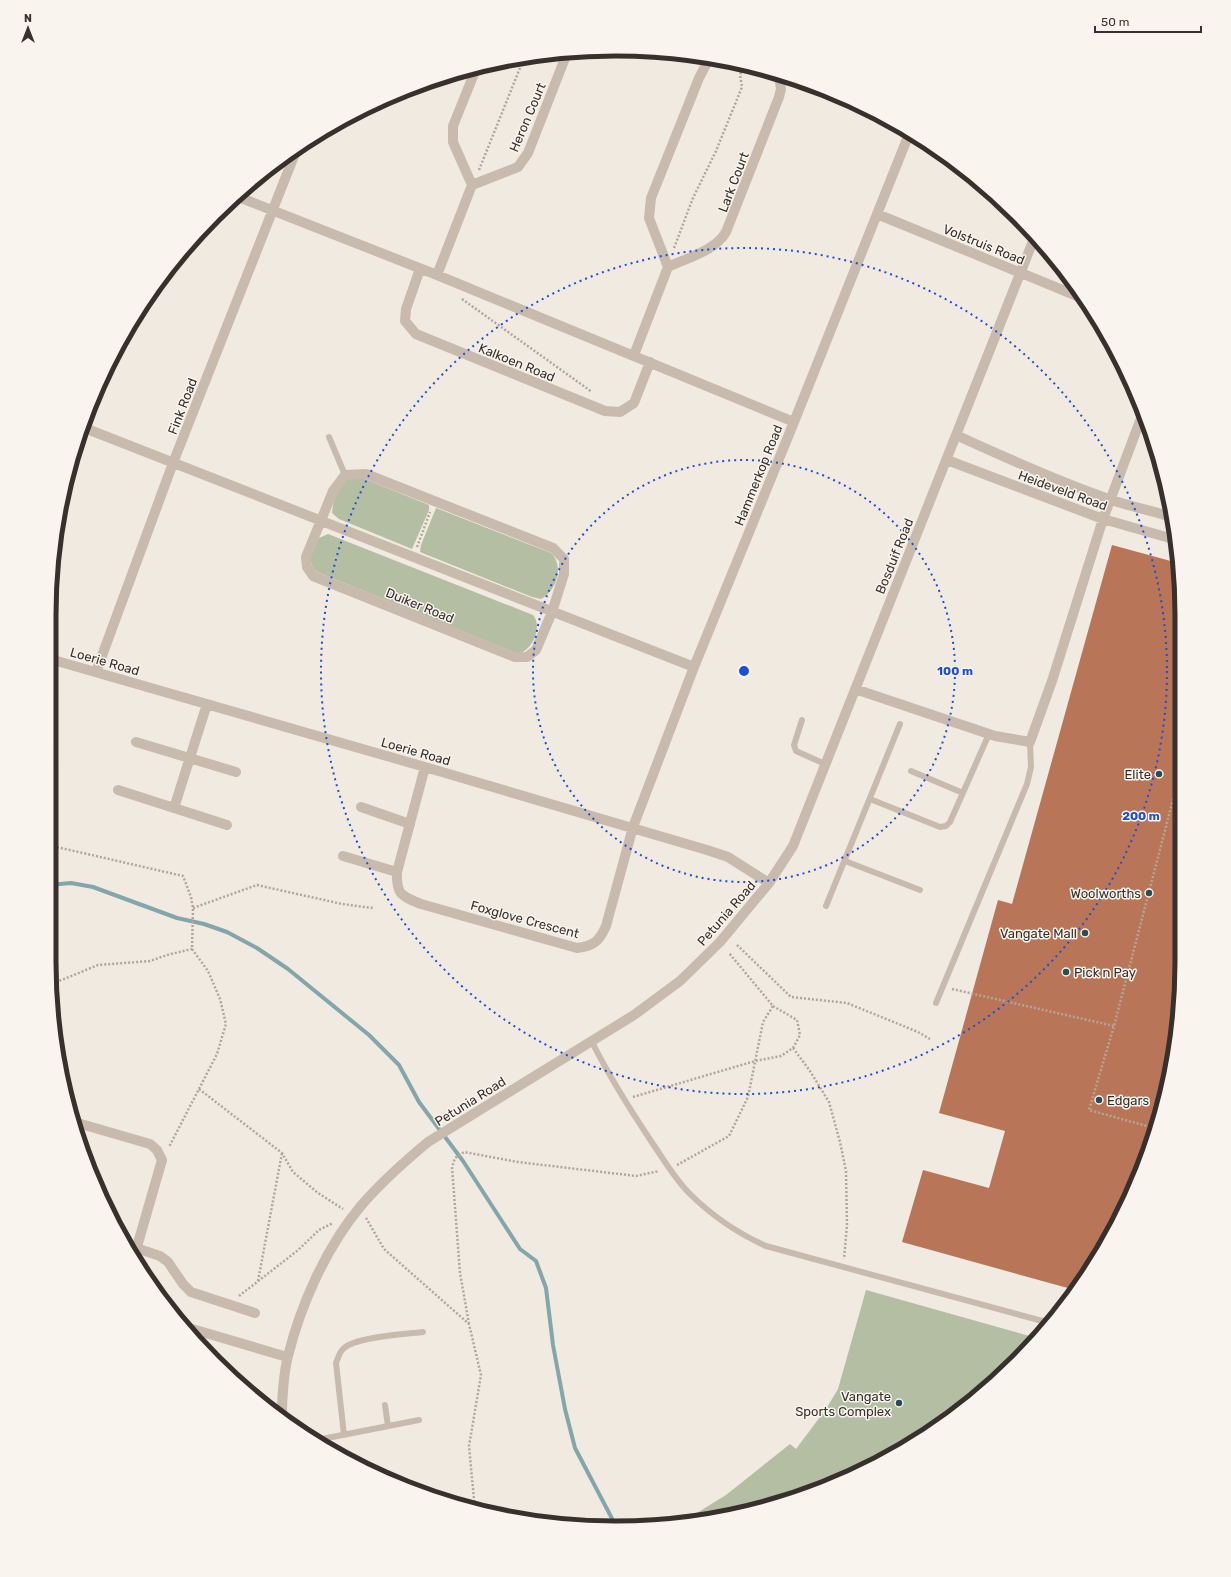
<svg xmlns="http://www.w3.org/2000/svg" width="1231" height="1577" viewBox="0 0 1231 1577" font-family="Rubik,sans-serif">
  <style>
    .green { fill: #b3bea2 }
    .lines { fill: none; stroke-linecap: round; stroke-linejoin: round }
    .stream { stroke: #83a6aa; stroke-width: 4 }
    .building { fill: #b87558 }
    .path { stroke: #b3a698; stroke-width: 2.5; stroke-dasharray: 2 2; stroke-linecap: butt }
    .lane { stroke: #c8bbae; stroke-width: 6 }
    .street { stroke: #c8bbae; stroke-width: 10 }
    .ring { fill: none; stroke: #1d4ed8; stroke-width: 2; stroke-dasharray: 2 4 }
    .poi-dot { fill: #264e54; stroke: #f9f4ed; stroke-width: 1.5 }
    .labels { text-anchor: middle; stroke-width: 3; stroke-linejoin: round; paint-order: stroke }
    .street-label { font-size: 13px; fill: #37302c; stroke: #f9f4ed }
    .poi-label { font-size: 13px; fill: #37302c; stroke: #f9f4ed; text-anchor: end }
    .rim { fill: none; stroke: #37302c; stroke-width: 5 }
    .centre { fill: #1d4ed8; stroke: #f9f4ed; stroke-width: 2 }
    .ring-label { font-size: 12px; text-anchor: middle; font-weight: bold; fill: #1d4ed8; stroke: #f9f4ed; stroke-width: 3; stroke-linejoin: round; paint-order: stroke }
  </style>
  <rect width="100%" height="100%" fill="#f1eae1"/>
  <!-- green -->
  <path class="green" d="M360,477L429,505V510L412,549L339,519L332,513C333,503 337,483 347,479C351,477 356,477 360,477Z
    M436,508L551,553C565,567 556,591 541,599L532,597L420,552L421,545Z
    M328,534L533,615C543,626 532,653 517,653L317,572C305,561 313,551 319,538Z
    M866,1290L1033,1337L989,1387L899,1452L762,1509L687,1519L726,1495L790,1444L796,1449L826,1409L838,1389Z"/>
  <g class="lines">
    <!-- stream -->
    <path class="stream" d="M49,885L71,883L93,887L177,918L204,924L227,932L257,948L288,969L369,1035L399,1065L419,1102L463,1161L520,1249L536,1261L546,1288L553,1345L565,1409L575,1448L617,1528"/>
  </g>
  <!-- building -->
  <path class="building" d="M1112,545L1178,563L1181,578L1182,962L1171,1072L1139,1178L1086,1276L1075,1290L902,1242L923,1170L989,1188L1005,1131L939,1113L998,900L1012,904Z"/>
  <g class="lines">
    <!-- path -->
    <path class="path" d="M479,170L524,58
      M674,248L693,198L716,151L742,87L740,75L744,65
      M462,299L592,392
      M417,547L430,512
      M1173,801L1181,804
      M49,846L61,848L183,876L191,897L193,908L192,949L208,971L220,999L226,1024L217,1054L169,1147
      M193,908L257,885L342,904L373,908
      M737,945L791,997L847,1003L918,1032L930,1039
      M52,984L98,965L150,961L167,955L192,949
      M952,989L1114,1026
      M793,1048L810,1071L829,1102L840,1142L846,1171L847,1225L844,1259
      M199,1089L282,1153L293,1172L318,1193L343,1209
      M633,1097L755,1061L781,1056L793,1048L800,1035L797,1020L773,1006
      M1154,1128L1089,1110L1114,1026L1181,769
      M677,1165L729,1136L748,1097L763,1022L773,1006L729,953
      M366,1218L384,1249L469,1324L481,1375L469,1446L475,1510
      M258,1281L282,1153
      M239,1296L297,1251L319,1230L333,1223
      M469,1324L460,1273L452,1167L455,1158L464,1152L518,1162L636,1176L659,1171"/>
    <!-- lane -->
    <path class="lane" d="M329,437L345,475
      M802,720L794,745L796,751L825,764
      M911,771L963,793
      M870,799L940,827L946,826L950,822L989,734
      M845,861L920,890
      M826,906L900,724
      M936,1003L1027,784L1031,767L1030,742
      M592,1042C610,1078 631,1111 653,1144C664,1160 675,1179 689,1193C711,1215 737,1233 766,1246L1046,1322
      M385,1405L388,1426
      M344,1435L336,1363C338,1358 339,1353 343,1349C354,1337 406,1334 423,1332
      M317,1440L419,1420"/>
    <!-- street -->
    <path class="street" d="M472,185L518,167L528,153L567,53
      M236,196L437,275L794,422
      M877,214L1082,298
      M668,267C687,258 715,251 726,232L779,97L781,89L779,75
      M420,269L406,309L405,321L416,334L605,411L620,412L634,403L650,362
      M437,275L472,185L453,142V126L476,69
      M634,355L668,267L649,218L651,198L699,78L709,59
      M82,427L694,667
      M956,435C1006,458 1057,481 1109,499C1128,506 1149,510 1168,516
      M947,460L1103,519L1173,539
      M366,474L553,548L564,559V574L552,612L536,650L527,657H515L313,576L307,567L306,557L333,491L345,475Z
      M50,659L425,767L707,850L728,857L769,883
      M96,672L173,463L296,151
      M855,689L995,736L1030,742L1052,681L1103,519L1143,413
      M136,742L236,772
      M425,767L397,872C396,894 401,896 421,904L577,948C593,946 599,942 606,926L633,827L694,667L794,422L909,134
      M118,790L227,825
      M361,807L410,824
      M174,808L207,704
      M343,856L397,872
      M74,1122L150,1144L157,1150L162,1160L134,1257
      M124,1244L160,1256L168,1262L183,1284L191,1292L255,1313
      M189,1328L287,1357
      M282,1413C282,1398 284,1371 288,1356C301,1304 326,1248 360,1207C380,1183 404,1162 428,1142L634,1015L680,981L720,942L769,883L793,846L1035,236"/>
  </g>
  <!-- distance rings -->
  <g class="ring">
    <circle cx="744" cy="671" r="211"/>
    <circle cx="744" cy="671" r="423"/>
  </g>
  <!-- markers -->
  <g class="poi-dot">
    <circle cx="1159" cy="774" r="4"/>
    <circle cx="1149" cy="893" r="4"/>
    <circle cx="1085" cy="933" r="4"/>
    <circle cx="1066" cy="972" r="4"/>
    <circle cx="1099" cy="1100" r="4"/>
    <circle cx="899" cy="1403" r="4"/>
  </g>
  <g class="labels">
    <!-- street labels -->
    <g class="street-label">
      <text transform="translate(527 117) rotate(-67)" y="5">Heron Court</text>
      <text transform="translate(733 182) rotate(-69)" y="5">Lark Court</text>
      <text transform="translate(984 244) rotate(22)" y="5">Volstruis Road</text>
      <text transform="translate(517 362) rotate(22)" y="5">Kalkoen Road</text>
      <text transform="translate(182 406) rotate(-69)" y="5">Fink Road</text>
      <text transform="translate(758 475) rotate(-68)" y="5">Hammerkop Road</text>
      <text transform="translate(1063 490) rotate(20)" y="5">Heideveld Road</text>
      <text transform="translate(894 556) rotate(-68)" y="5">Bosduif Road</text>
      <text transform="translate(420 605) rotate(22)" y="5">Duiker Road</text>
      <text transform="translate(105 661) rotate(16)" y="5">Loerie Road</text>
      <text transform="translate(416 751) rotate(16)" y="5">Loerie Road</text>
      <text transform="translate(726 913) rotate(-49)" y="5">Petunia Road</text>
      <text transform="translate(525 919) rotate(15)" y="5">Foxglove Crescent</text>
      <text transform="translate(470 1101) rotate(-32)" y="5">Petunia Road</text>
    </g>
    <!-- poi labels -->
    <g class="poi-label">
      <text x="1151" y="779">Elite</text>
      <text x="1141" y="898">Woolworths</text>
      <text x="1077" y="938">Vangate Mall</text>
      <text x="1074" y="977" text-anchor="start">Pick n Pay</text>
      <text x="1107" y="1105" text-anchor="start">Edgars</text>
      <text x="891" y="1401">Vangate<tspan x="891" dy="15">Sports Complex</tspan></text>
    </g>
  </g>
  <!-- crop -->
  <path d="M0 0H1231V1577H0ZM615 56H616A559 559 0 0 1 1175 615V962A559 559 0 0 1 616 1521H615A559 559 0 0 1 56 962V615A559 559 0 0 1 615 56Z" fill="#f9f4ed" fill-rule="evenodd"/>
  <path class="rim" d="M615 56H616A559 559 0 0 1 1175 615V962A559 559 0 0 1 616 1521H615A559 559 0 0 1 56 962V615A559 559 0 0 1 615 56Z"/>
  <circle cx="744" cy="671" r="6" class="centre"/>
  <g class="ring-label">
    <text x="955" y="675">100 m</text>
    <text x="1141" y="820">200 m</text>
  </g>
  <!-- north arrow -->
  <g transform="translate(28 28)" stroke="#f9f4ed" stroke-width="3" paint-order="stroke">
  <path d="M0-3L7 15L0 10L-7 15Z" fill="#37302c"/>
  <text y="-6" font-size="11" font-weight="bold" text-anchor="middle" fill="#37302c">N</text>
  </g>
  <!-- scale -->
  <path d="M1095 26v6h106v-6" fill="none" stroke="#37302c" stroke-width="2"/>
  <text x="1101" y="26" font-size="12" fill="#37302c" stroke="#f9f4ed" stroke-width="3" paint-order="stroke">50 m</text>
</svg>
